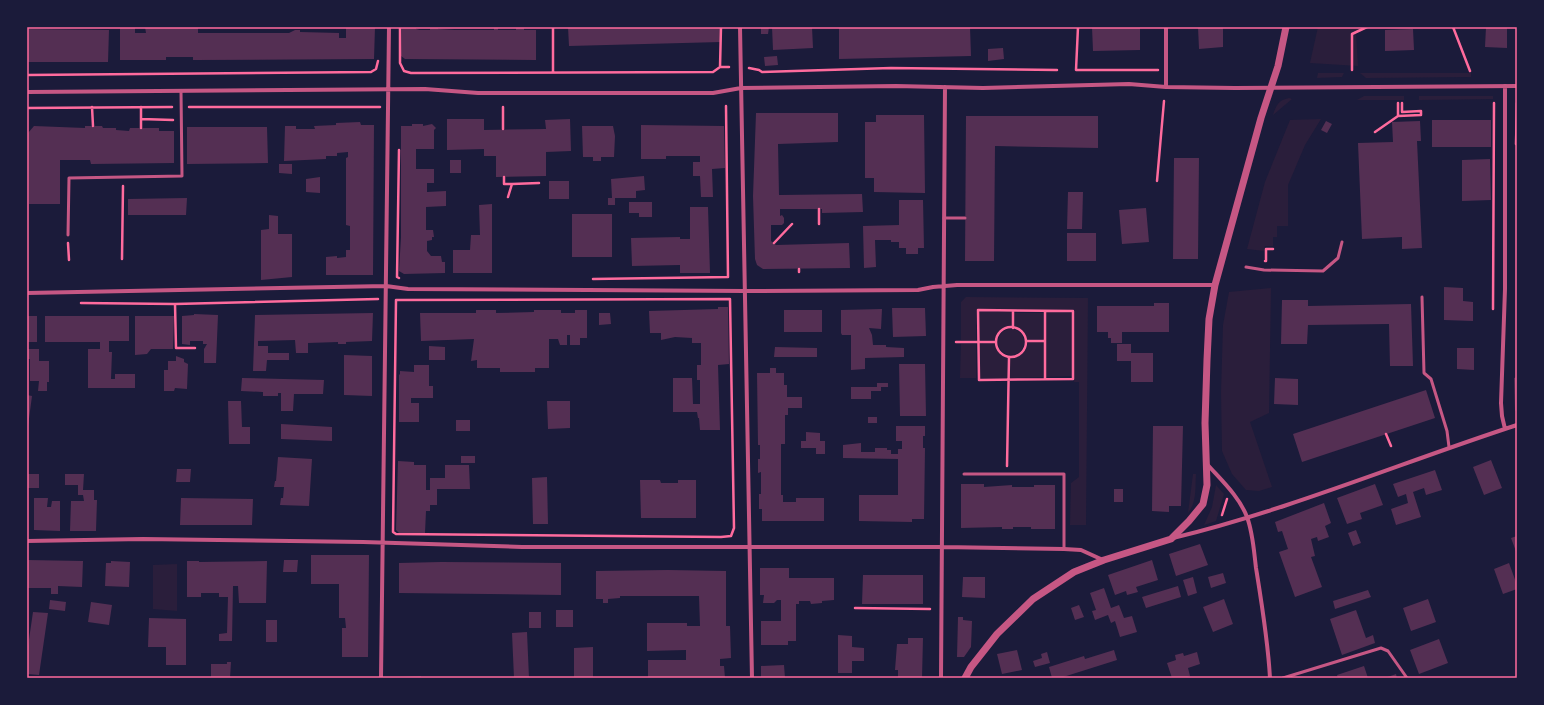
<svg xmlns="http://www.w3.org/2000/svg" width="1544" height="705" viewBox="0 0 1544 705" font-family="'Archivo Narrow',sans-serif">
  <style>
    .green { fill: #2a1e3b }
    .building { fill: #542f53 }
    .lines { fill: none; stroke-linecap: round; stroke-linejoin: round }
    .path { stroke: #ff6b9d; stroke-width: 2.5 }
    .service { stroke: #c65784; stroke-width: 3 }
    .minor { stroke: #c65784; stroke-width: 4 }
    .tertiary { stroke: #c65784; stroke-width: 7 }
    .neatline { fill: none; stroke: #ff6b9d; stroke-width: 1.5 }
  </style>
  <rect width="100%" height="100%" fill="#1b1b3a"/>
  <!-- green -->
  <path class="green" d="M1318,27H1369L1356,33L1358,66L1310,63Z
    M1318,73H1344L1342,77L1317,78Z
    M1360,73H1471V77L1366,78Z
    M1364,96H1404V100H1357Z
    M1419,96H1493V99L1419,100Z
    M1289,98L1292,99L1273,115C1276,105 1279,100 1289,98Z
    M1321,119L1305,145L1288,185V226H1277V237H1273V246H1265L1264,251L1247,249L1265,182L1290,120Z
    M1271,288L1269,413L1250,422L1272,487L1259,491L1246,490L1232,474L1222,451L1221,392L1223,325L1229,292Z
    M966,297L1088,298L1086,525H1070L1071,483L1079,477V382H1074L1075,310H976V340H961V302Z
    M979,312H1012L1013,326C1003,327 998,330 995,340H979Z
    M1046,312L1072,313V376L1046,377Z
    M1014,313H1043V339H1027L1023,331L1015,326Z
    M998 342a13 13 0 1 1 26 0a13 13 0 1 1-26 0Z
    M1028,342H1044L1043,377L1008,378L1010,358C1020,358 1026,352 1028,342Z
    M995,343L1000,354L1007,358V378H979L978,344Z
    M961,344H976V378H960Z
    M1193,474H1196C1195,488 1197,502 1188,513Z
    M1216,485L1224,494L1216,521L1204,525L1212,507Z
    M177,564V611L153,609V565Z"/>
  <!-- building -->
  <path class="building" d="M120,27H135V33H146L145,27H198V33H289L295,30H300V32L339,33V38H346V27H375L374,59L193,60V57H166V60H120Z
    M402,27H416V29L420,30H430V27H438V29L455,30H494V27H498V30H516V27H524V30H536V60L405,59L401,56Z
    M568,27H720L721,42L569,46Z
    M761,27H769L768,34H761Z
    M772,27H812L813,48L773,50Z
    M839,27H970L971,56L839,59Z
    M1092,27H1140V50L1093,51Z
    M1198,27H1223V47L1199,49Z
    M1486,27H1507V48L1485,47Z
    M27,29L109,30L108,62H27Z
    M1413,29L1414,50L1385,51V30Z
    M1003,48L1004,59L988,61V49Z
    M777,56L778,65L765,66L764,57Z
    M756,113H838V142L778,144L779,195L862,194L863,212L822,213V209H780V216L782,215L784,218V223L782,225H771V241L776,245L849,243L850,268L763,269L757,265L755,259L753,196Z
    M876,115H924L925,193L874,192V178H865V122H876Z
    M966,116H1098V148L995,146L994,261H965Z
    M447,119H484V130L546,129L545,120L570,119L571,151L546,152V176L496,177V156H484V149L447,150Z
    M1432,120H1491V147H1432Z
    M1326,121L1332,124L1327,133L1321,130Z
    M1420,121L1421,141H1417L1422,248L1402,249V237L1362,239L1358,143L1393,142L1392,122Z
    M360,122L361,125H374L373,275H326V257L337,256V258L346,257V250H350V226L346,225V158L348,157V152L337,153V156H326V159L284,161L285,126H296V129H315L314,126L336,125V123Z
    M412,124H423V126L432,124L436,128L434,130V149H416V169H434V183H427V192L446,191V206L426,207V230H433L434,237H432V240L427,241V251L431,256H441L442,262H445V273L404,274L399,271L401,237V126H412Z
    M641,125L724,126L725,168L712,169L713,197H701L700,176H693V162H700V156H666V159H641Z
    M34,126L85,128V126H102L103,128H116V130L129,131L130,128H159V131H174V163L91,164L90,160H60V204H29L28,133Z
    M582,126H613L615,136L614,157H601V161H593V157H583Z
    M187,127H267L268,163L187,164Z
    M1174,158H1199L1198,259H1173Z
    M1490,159L1491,200L1462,201V160Z
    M450,160H461V173H450Z
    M279,164H292V174L279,173Z
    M644,176L645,190L636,191V198H615V205H608V198H612L611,179Z
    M320,177V193L306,192V179Z
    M549,181H569V199H549Z
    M1068,192H1083L1082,229H1067Z
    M187,198L186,215H128V199Z
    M899,200H923L924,248H918V254H906V248H899V242H891V240H875L876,267L864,268L863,226L899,225Z
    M629,202H652V217H639V213H629Z
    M492,204V273H453V250H470L471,235H480L479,205Z
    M690,207H708L710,273H680V265L632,266L631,238L680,237V239H690Z
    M1146,208L1149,242L1122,244L1119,210Z
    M572,214H612V257H572Z
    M269,215L278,216V234H292V277L261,280V230L269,229Z
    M1067,233H1096V261H1067Z
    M1444,287L1463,288V301L1473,302V321L1444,320Z
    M1282,300H1308V306L1411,304L1413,366H1390L1389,324L1308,325L1307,344H1281Z
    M1154,303H1169V332H1122V343H1111V338H1108V332H1097V306H1154Z
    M718,307H728L729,364L718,365L720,430H700L699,418H698L697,412H673V378H692L693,404H700V380H697V365H701V343H692V338L675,337L661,340V333H650L649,311L718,309Z
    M892,308H925L926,336L893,337Z
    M882,309L881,329L869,328L872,335L873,345H886V347L904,348V357L865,358V369L851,370V335H842L841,333V310Z
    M476,310H496V313L534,312V310H561V313H575V310H587V338H580V345H570V335H567V345H560L558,339H549V368H535V372H500V368H477V360L471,361L474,339L421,341L420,313H476Z
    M784,310H822V332H784Z
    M373,313L372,341L346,342V344H338V342L308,343V353H296L295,340L258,341V346H268V353H289V360H267L266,371H253L255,315Z
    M599,313H610L611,324L599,325Z
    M194,314L218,315L216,363H204V349L207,344H203V341H190V345L182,344V316L194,315Z
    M27,316H37V342H27Z
    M45,316H129V341H109V352H112L111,379H115V374H135V388H88V349H100V342H45Z
    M135,316H174L173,349H151L147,354L135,355Z
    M1117,344H1131V353H1153V382H1131V361H1117Z
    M429,346L445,347V360H429Z
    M775,347L817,348V357H774Z
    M1457,348H1474V370L1457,369Z
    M27,349H39V361H49V382H47V391H38L39,381H30V359H27Z
    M344,355L372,356V396L344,395Z
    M176,356L184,359V362L188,364L187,389L175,388L174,391H164V370H168V361H176Z
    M899,364H925L926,416H900Z
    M414,365H429V386H433V398H411V403H419V422H399V374L400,375V371L414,372Z
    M770,368H776V373H784V385H787V397H802V408H788V415H785V444H781V495H783V502H796V498H824V521H762V509H759V494H761V472L758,473V459H760V445H758L757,373H770Z
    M1517,377V412L1515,410L1514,378Z
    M242,378L324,380L323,394H294L293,411H281V393H278V396H263V392L241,391Z
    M1275,378L1298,379V405L1274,404Z
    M877,383H888V387H881V391H871V399H851V387H877Z
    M1426,390L1435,418L1302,462L1293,434Z
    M27,395L32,396L28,426H27Z
    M228,401H241L242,427H250V444H229Z
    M547,401H570V428L548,429Z
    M868,417H877V423H868Z
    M456,420H470V431H456Z
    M281,424L332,427V441L281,439Z
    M896,426H925V436H923V448H925L924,519H912V522L859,521V495H898V459L843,458V445L861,443V452H875V448H887V450H891V454H898V449H902V441H896Z
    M1153,426H1183L1181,506H1169V512L1152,511Z
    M806,432L820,433V441H825V454H816V448H801V441H806Z
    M461,456H475V463H461Z
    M278,457L312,459L309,506L280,505L281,498H283L284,487H274L275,481H276Z
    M1491,460L1502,488L1484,495L1473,467Z
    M398,461L414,462V465H426V490H430V478H445V465H469L470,489H437V505H430V511H426L425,533H399L396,530Z
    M177,469H191L190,482H176Z
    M1435,470L1442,490L1426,495L1424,488L1413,492L1421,517L1396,525L1391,509L1408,503L1406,494L1398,497L1393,484Z
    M27,474H39V488H28Z
    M65,474H84L83,490H94V500H97L96,531H70L71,501H84L83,495H78V485H65Z
    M547,477L548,524H533L532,478Z
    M640,480H660L661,483H678V480H696V518H641Z
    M961,484H984V487L1012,485V487H1034V485H1055V529H1031V527H1013V529H1002V527L961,528Z
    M1375,484L1383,505L1360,513L1362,519L1347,524L1337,498Z
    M1114,489H1123V502H1114Z
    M34,498H48L47,507H51L52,501H60V531L34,530Z
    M181,498L253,499L252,525H180Z
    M1324,503L1331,523L1325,526L1329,537L1318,541L1317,537L1311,539L1315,556L1311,557L1322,587L1295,597L1279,552L1288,549L1282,531L1278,532L1275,522Z
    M1356,530L1361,543L1353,546L1348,533Z
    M1517,536V554L1511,538Z
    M1200,544L1208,565L1176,576L1169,554Z
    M311,555H369L368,657H342V628H346L345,618H339V584H311Z
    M27,560L83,561L82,587L58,586V594H51V588H27Z
    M284,560H298L297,572H283Z
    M1152,560L1158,580L1136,587L1138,592L1127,595L1126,591L1115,595L1108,575Z
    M111,561L130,562L129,587L105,586L106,563H111Z
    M187,561H199V562L267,561L266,603H239L238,586H233L232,641H219V634L227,633L228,597H219V593H201V597H187Z
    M441,562L561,563V595L399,593V563Z
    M1509,563L1517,585V589L1503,594L1494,569Z
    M760,568H789V578H834V600L822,601V603L811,604L810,601H799V604H796V641H788V645H761V621H781V600H777L774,603H763L764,595H760Z
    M668,570L726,571V626H730L731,658L720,659V666H724L725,678H648V660H686V650L647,651V623H687V626H700L699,596H620V598L608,599V603H603V599H596V571Z
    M1223,573L1226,583L1211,588L1208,577Z
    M863,575H923V604H862Z
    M963,577H985V598L962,597Z
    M1193,577L1197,593L1188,596L1183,580Z
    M1178,586L1181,597L1146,608L1142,597Z
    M1104,588L1111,608L1119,605L1124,618L1132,616L1137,632L1120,637L1115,621L1111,623L1108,615L1095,620L1092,611L1096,610L1090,593Z
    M1368,590L1371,597L1335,609L1333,601Z
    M1224,599L1233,624L1213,632L1203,607Z
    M1428,599L1436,622L1411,631L1403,608Z
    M50,600L66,602L65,611L49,609Z
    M91,602L112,605L109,625L88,622Z
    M1079,605L1084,617L1075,620L1071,608Z
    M556,610H573V627H556Z
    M1356,610L1366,638L1373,635L1375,643L1342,655L1330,619Z
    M33,612L48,613L39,675L27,674V653Z
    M529,612H541V628H529Z
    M958,617H963V620L972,621L971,647L964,657H957Z
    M149,618L186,619V665H166V647H148Z
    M266,620H277V642H266Z
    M527,632L529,678H514L512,633Z
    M838,635L852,636V647L864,648V661H852V673H838Z
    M908,638H923L922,678H898V670H895L897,644H908Z
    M1439,639L1448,663L1419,674L1410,650Z
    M593,647V678H574V648Z
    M1017,650L1022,670L1002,674L997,654Z
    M1114,650L1117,660L1060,678H1052L1049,667L1084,656L1085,659Z
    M1047,652L1050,663L1035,667L1033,661L1042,658L1041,654Z
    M1197,652L1200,664L1188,668L1190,676L1185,678H1172L1167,663L1176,660L1175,655L1183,653L1184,656Z
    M227,662H231L230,678H211V664H227Z
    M784,665L785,678H761V666Z
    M1364,666L1368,678H1338L1337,675Z
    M1396,674L1397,678H1385Z
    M421,676V678H399V677Z"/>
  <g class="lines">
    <!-- path -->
    <path class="path" d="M400,27V63L404,71L411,73L713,72L720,67H729
      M553,27V72
      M1078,27L1076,70H1158
      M1453,27L1470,71
      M720,67L721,27
      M749,68L759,70L762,72L891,68L1057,70
      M1352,70V34L1367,27
      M27,75L371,72L376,69L378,61
      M92,107L93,126
      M141,107V128
      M189,107H380
      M503,107V129
      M27,108L172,107
      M1398,116V103
      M141,119L173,120
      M1375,132L1398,116L1421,115V111L1402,112V103
      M1516,144L1517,103
      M399,150L397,277L399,278
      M504,177V184H512L508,197
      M1157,181L1164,101
      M512,184L539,183
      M819,209V224
      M68,243L69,260
      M774,243L792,224
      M122,259L123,186
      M1265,261H1266V249H1273
      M799,269V272
      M593,279L728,277L726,106
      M730,299L734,528L731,536L721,537L396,534L393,532L396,300Z
      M81,303L175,304L378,299
      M175,304L176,348H195
      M1493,309L1494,103
      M978,310L1073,311V379L979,380Z
      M1045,311V379
      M996 342a15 15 0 1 1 30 0a15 15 0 1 1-30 0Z
      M1013,328V311
      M1026,341H1045
      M956,342H996
      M1386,434L1391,446
      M1007,466L1009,357
      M1222,515L1227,499
      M855,608L930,609"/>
    <!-- service -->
    <path class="service" d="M944,218H965
      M68,235L69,178L182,176L181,91
      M1246,267L1264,270L1323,271L1338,258L1342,242
      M1422,297L1424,373L1431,379L1447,431L1449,447
      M964,474H1064V549
      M1283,678L1381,648L1388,651L1407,678"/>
    <!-- minor -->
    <path class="minor" d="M740,27L752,678
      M1166,27V87
      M1505,86V289L1501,403L1502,416L1505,429
      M27,92L425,89L478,93H713L741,88L896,86L983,88L1129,84L1166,87L1235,88L1517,86
      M27,293L386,286L408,289L745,291L918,290L933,287L957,285H1215
      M1206,463C1221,480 1239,496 1247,517C1253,533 1254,552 1256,568C1262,605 1268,641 1270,678
      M1173,538C1289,510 1403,462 1517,425
      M27,541L143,539L363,542L522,547H943L1064,549L1081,550L1103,560
      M381,678L389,27
      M941,678L945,87"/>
    <!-- tertiary -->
    <path class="tertiary" d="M965,678L971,667L997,634L1033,599L1074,572L1104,560L1171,539L1189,521L1203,504L1207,485L1205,423L1207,360L1209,319L1215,285L1261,118L1278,66L1286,27"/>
  </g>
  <!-- border -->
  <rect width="1544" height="705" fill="none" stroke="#1b1b3a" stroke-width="56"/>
  <rect x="28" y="28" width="1488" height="649" class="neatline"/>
</svg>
